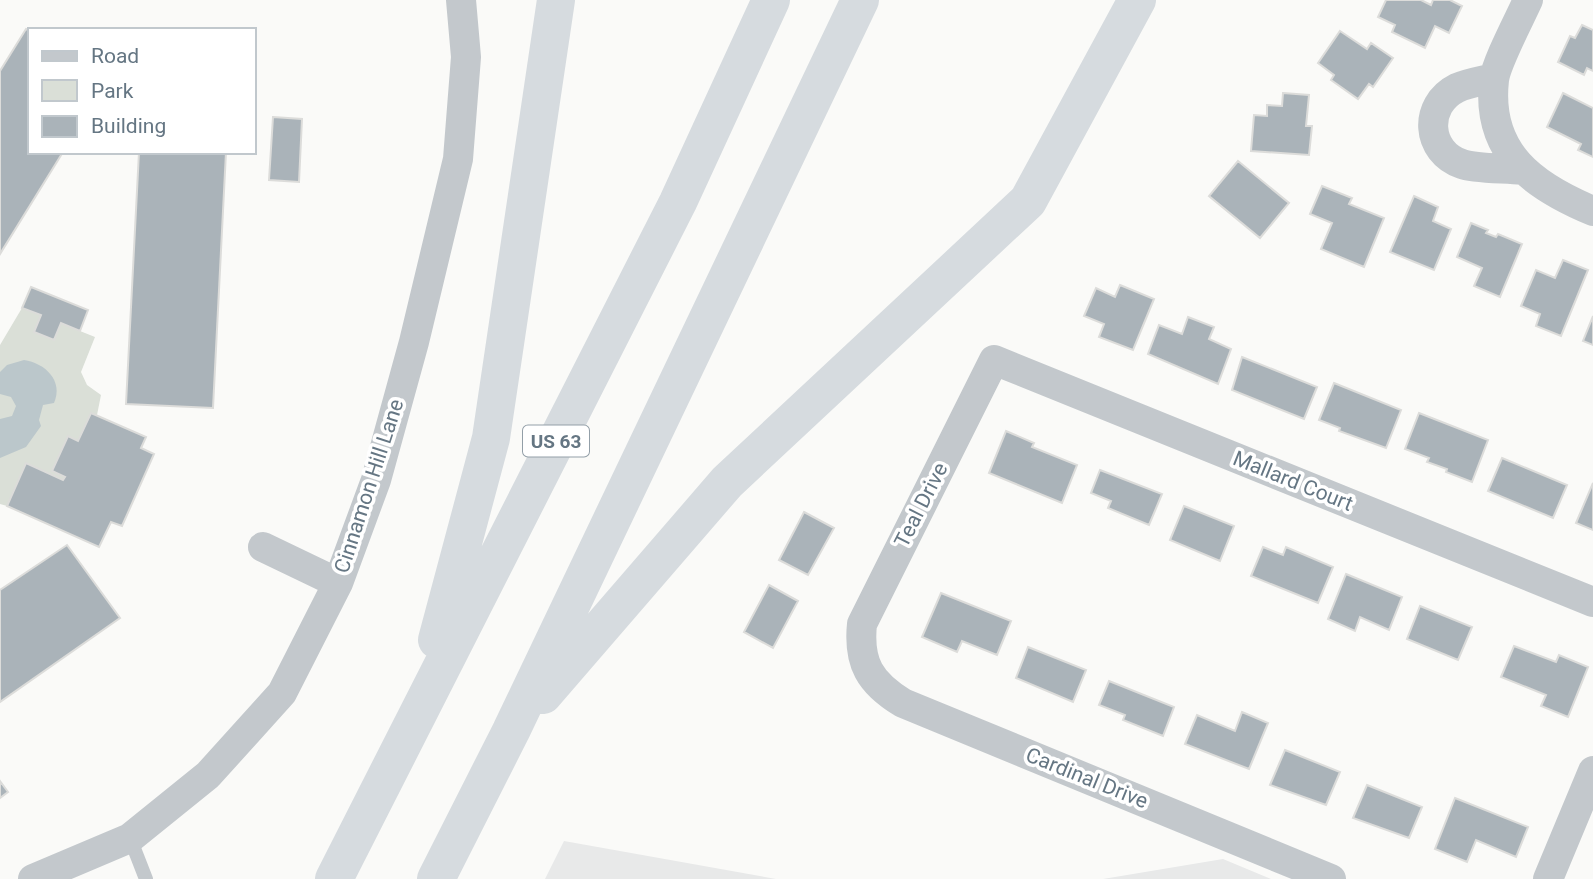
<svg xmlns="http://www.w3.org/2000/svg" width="1593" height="879" viewBox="0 0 1593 879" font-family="Roboto,sans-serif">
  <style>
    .built { fill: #e8e9e9 }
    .green { fill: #dadfd7 }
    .water { fill: #bbc7cb }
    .building { fill: #aab3b9; stroke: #dcdcda; stroke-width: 2 }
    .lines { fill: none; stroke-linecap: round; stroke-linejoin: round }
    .service { stroke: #c3c8cc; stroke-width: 14 }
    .minor { stroke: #c3c8cc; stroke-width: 30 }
    .motorway { stroke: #d6dbdf; stroke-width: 38 }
    .labels { text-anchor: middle; stroke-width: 7; stroke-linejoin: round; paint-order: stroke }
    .shield { fill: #fff; stroke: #939fa8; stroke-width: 2 }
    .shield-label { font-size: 19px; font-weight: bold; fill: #657683 }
    .street-label { font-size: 21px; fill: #657683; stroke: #fff }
  </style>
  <rect width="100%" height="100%" fill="#fafaf8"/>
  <!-- built -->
  <path class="built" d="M564,841L776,879H545Z
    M1223,859L1271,879H1103Z"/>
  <!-- green -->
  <path class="green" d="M31,287L88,310L80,331L95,337L81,372L87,385L101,395L97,415L91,413L78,441L68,436L52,470L65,477L63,480L26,463L7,506L0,504V345L22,308Z"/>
  <!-- water -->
  <path class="water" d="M24,360C45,363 64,381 54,403L43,405L39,420L41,426L26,447L0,458V419L12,416L16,406L11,397L0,394V372L7,365Z"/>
  <!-- building -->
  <path class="building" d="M1386,0H1421L1431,5L1433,0H1450L1462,6L1449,33L1435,26L1425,48L1392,32L1395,25L1378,17Z
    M1582,25L1593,30V71L1587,68L1584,75L1558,62L1570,36L1575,38Z
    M26,29L30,31V152H63L0,254V71Z
    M1340,31L1367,49L1371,43L1393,58L1373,87L1369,84L1358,99L1331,80L1334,75L1318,63Z
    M1283,93L1309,95L1306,126H1312L1309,155L1251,151L1254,115L1267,116V105L1282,106Z
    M1563,93L1593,108V157L1578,150L1581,144L1547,127Z
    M273,117L302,119L299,182L269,180Z
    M139,152H226L213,408L126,404Z
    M1238,161L1289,203L1260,238L1209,196Z
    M1322,186L1352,198L1349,204L1384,218L1364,267L1321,249L1332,223L1310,214Z
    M1414,196L1438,207L1433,221L1451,229L1434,270L1390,252Z
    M1471,223L1488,230L1486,233L1496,237L1498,234L1522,244L1500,297L1474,286L1482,268L1457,257Z
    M1563,260L1588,270L1561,336L1536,326L1540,314L1521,306L1536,270L1555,278Z
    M1120,285L1154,299L1133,350L1099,337L1104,324L1084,316L1096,288L1115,297Z
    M31,287L88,310L80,331L61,323L54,340L34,332L41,315L22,308Z
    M1593,316V345L1583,341Z
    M1188,317L1214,327L1209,339L1231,349L1218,384L1148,354L1159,325L1182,334Z
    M1242,357L1317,387L1304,419L1232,390Z
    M1334,383L1401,410L1386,448L1339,431L1340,428L1319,420Z
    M91,413L146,437L141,448L154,454L122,526L111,522L99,547L7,506L26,463L63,480L65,477L52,471L68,436L78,441Z
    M1419,413L1488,440L1472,482L1446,472L1447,469L1427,462L1429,458L1405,449Z
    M1006,431L1034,443L1032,447L1077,465L1062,503L989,473Z
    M1502,458L1567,485L1553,518L1488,491Z
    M1100,470L1162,494L1149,525L1108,508L1111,501L1091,493Z
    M1593,483V530L1576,523Z
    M1184,506L1234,526L1220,561L1170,540Z
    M804,512L834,528L808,575L779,560Z
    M67,545L120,618L0,702V590Z
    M1263,547L1283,555L1286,547L1333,567L1318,603L1251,576Z
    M1346,574L1402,597L1389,630L1360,617L1355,631L1328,619Z
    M769,585L798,601L773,648L744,632Z
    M941,593L1011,621L997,655L962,641L957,652L922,637Z
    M1420,606L1472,627L1458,660L1407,639Z
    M1514,646L1556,662L1559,655L1588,667L1568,717L1541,706L1546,695L1501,677Z
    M1028,647L1086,670L1073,702L1016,678Z
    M1109,681L1174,707L1163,736L1123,720L1125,715L1099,705Z
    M1242,712L1268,723L1249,769L1185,744L1197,715L1235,731Z
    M1285,750L1340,772L1326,805L1270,785Z
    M0,781L8,792L0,798Z
    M1367,785L1422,807L1409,838L1353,818Z
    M1455,798L1528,827L1516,857L1476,840L1467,862L1435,849Z"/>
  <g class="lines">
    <!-- service -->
    <path class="service" d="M130,838L146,879"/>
    <!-- minor -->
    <path class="minor" d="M1528,0C1520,18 1496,63 1494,80C1486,153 1533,186 1593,211
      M1494,78C1482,81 1468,83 1457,88C1423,105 1426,152 1462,164C1475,169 1507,168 1522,170
      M263,547L338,583
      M33,879L130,838L208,775L282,693L338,583L376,480L414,342L458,159L466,57L461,0
      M1331,879L903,703C870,683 858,663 862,624L994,360L1593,602
      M1548,879L1593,771"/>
    <!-- motorway -->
    <path class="motorway" d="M437,640L491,438L556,0
      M543,695L727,482L1028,201L1137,0
      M334,879L678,202L771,0
      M436,879L511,731L860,0"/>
  </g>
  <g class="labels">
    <!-- shield labels -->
    <rect class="shield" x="523" y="425.5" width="66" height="31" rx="5"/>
    <g class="shield-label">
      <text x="556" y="448">US 63</text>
    </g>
    <!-- street labels -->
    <g class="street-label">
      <text transform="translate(1293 481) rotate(22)" y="7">Mallard Court</text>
      <text transform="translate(369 486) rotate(-72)" y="7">Cinnamon Hill Lane</text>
      <text transform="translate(921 505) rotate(-63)" y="7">Teal Drive</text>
      <text transform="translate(1087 778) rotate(22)" y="7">Cardinal Drive</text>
    </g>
  </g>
  <!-- legend -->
  <rect x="28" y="28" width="228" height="126" fill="#ffffff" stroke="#c1c8cd" stroke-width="2"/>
  <rect x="42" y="51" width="35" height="10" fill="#c3c8cc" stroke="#c1c8cd" stroke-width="2"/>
  <text x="91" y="63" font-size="21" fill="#657683">Road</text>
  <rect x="42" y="80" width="35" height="21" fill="#dadfd7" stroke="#c1c8cd" stroke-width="2"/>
  <text x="91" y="98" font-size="21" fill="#657683">Park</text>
  <rect x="42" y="116" width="35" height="21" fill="#aab3b9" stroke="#c1c8cd" stroke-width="2"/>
  <text x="91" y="133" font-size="21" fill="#657683">Building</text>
</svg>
